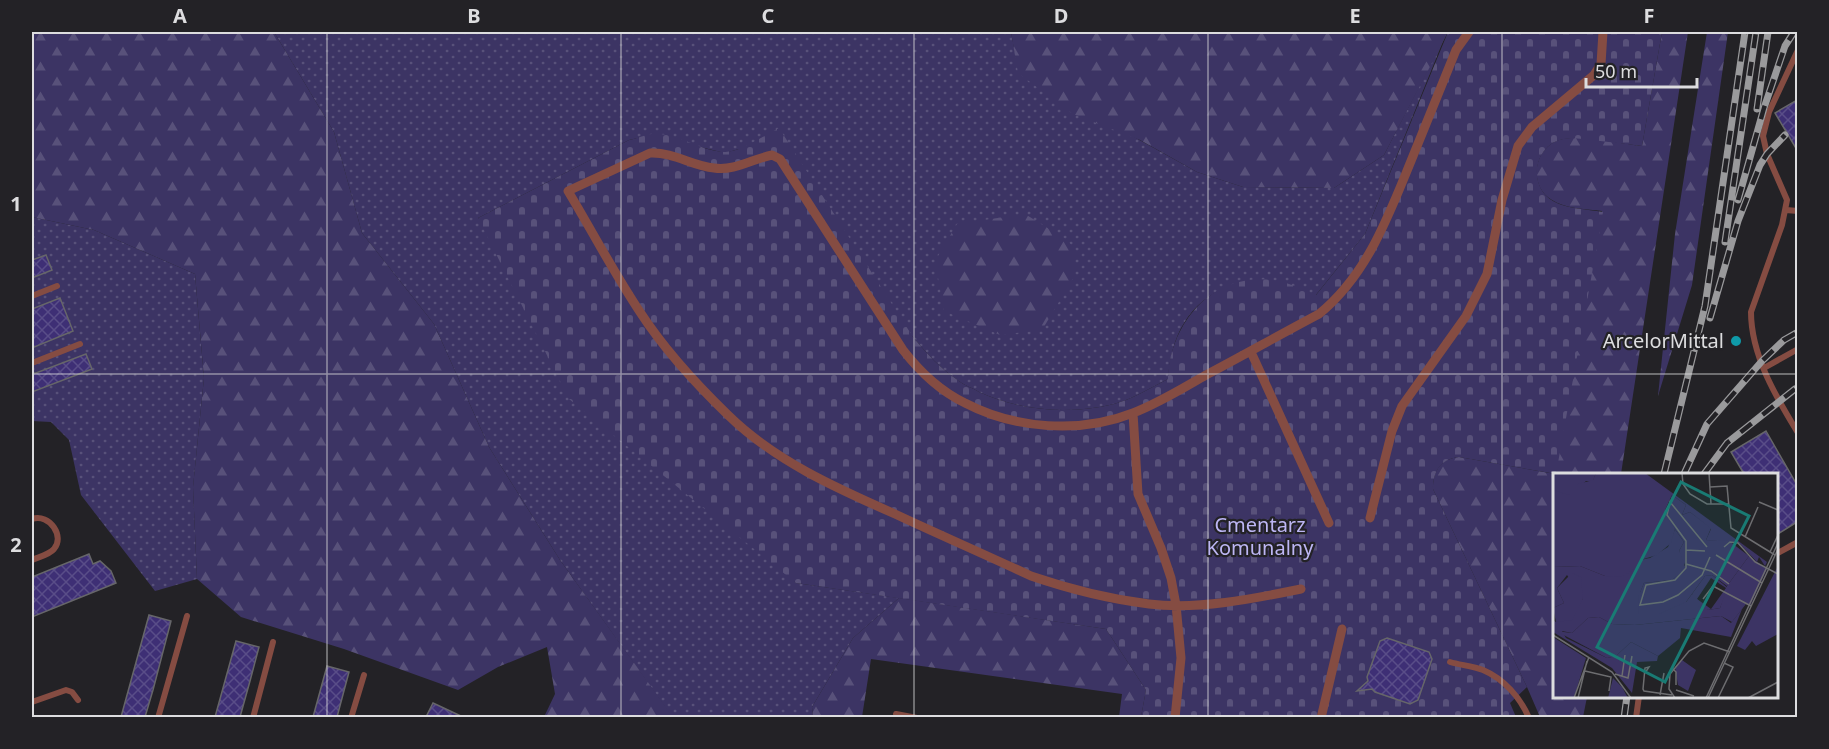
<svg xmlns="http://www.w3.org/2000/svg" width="1829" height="749" viewBox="0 0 1829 749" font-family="'Noto Sans',sans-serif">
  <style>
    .grass { fill: url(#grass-dots) }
    .forest { fill: url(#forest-firs) }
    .cemetery { fill: url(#cemetery-stones) }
    .building { fill: url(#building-cross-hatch); stroke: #666669; stroke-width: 1.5 }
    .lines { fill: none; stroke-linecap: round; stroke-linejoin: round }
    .service { stroke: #854c42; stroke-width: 6 }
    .pedestrian { stroke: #854c42; stroke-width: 9 }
    .rail-casing { stroke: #9a9a9c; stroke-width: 7 }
    .rail { stroke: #232226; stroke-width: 4.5; stroke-dasharray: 14; stroke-linecap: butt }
    .grid { fill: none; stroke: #dddddf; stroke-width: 1.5; stroke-opacity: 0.55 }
    .culture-dot { fill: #0f9aa8; stroke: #232226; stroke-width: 2 }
    .labels { text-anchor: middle; stroke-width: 4.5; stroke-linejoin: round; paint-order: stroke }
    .poi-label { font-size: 20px; fill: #dddddf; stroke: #232226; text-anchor: end }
    .park-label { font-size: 20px; fill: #bdb6f4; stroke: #232226 }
    .inset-road { fill: none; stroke: #6d6d70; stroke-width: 1.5 }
    .view { fill: #197b74; fill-opacity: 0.15; stroke: #197b74; stroke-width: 3 }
    .inset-edge { fill: none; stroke: #dddddf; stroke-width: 3 }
    .neatline { fill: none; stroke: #dddddf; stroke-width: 2 }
    .grid-label { font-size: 20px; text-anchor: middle; font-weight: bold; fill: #dddddf }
  </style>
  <defs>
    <pattern id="grass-dots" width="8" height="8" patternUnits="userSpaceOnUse" patternTransform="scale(1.5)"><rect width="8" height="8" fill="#3c3464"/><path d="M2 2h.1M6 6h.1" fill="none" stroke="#58517a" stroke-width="1.8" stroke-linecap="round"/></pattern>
    <pattern id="forest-firs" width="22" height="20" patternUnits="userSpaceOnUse" patternTransform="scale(1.5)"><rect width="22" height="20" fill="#3c3464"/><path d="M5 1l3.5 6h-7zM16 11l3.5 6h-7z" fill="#58517a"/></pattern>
    <pattern id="cemetery-stones" width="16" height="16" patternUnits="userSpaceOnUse" patternTransform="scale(1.5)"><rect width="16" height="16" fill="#3c3464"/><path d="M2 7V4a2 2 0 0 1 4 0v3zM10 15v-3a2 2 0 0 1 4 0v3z" fill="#58517a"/></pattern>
    <pattern id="building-cross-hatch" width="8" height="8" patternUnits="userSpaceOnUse" patternTransform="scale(1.5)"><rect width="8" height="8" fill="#3e2f75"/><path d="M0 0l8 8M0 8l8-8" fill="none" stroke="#594d88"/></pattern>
  </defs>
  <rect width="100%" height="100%" fill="#232226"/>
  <!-- grass -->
  <path class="grass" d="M274,32H1011L1019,73L1197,172L1243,187L1334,188L1384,155L1446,34L1365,234L1315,296C1297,291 1277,283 1257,281C1249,280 1238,283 1230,286C1188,301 1171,337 1168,379C1150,388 1133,399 1114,404C1069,415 1021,411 979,392C973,388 965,386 959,381C941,369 927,354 913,337L739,149L725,153L651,135L629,140L478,218L796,583L899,598L853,638L812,707L813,717L673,718L560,560L489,447L434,324L362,233L334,132Z
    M32,217L94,230L195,274L204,378L193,487L197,579L155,591L81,495L69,440L51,422L32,421Z"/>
  <!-- forest -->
  <path class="forest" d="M32,32H274L334,132L362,233L434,324L489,447L560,560L673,717H544L555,694L547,647L498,667L458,690L344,649L241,617L197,579L193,487L204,378L195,274L94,230L32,217Z
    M1011,32H1448L1384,155L1334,188L1243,187L1197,172L1140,140L1073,114L1018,73Z
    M1662,32H1688L1621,474H1554V696L1587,697L1583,717H1540L1527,687L1433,489C1433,471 1440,459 1459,457L1555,474L1602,211C1587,209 1566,209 1552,200C1527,185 1534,145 1563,139C1580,135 1623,144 1642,146Z
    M1707,32H1728L1692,285L1658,396L1675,234Z
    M1025,214L1067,240L1073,247L1074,277L1042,330L1000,335L944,311L935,261L957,224Z
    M899,598L1106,629L1146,690L1141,717H1119L1122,694L871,659L862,717H813L812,707L853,638Z"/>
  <!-- cemetery -->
  <path class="cemetery" d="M1448,32H1662L1642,146C1626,144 1609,142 1592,140C1583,139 1573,137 1564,139C1534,144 1527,186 1553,201C1567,209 1587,209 1603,212L1556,474L1459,457C1440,459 1433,472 1433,489L1527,687L1510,703L1516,717H1141L1146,690L1106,629L796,583L569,399L478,218L629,140C636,139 644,135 651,134C677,132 699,151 724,152C739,153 765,135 779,128L913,337C927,354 941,369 959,381C965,386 973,388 979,392C1021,411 1069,415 1114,404C1133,399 1150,388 1168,379C1170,323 1212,273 1272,280C1288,282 1301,289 1316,295L1365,234Z"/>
  <!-- building -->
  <path class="building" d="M1797,100V150L1775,113Z
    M46,255L52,270L32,278V260Z
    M60,298L73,331L32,348V309Z
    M86,354L92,369L32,392V373H36Z
    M1766,431L1797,485V522L1776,535V474H1744L1731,452Z
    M89,554L93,564L100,561L111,571L116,583L32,617V577Z
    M149,615L171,621L153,690L145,717H121Z
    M1387,638L1429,652L1432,659L1418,700L1410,704L1375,692L1372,689L1357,691L1368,681L1367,677L1380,641Z
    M236,641L259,647L250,681L240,717H215Z
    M327,666L349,672L337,717H313Z
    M433,703L463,717H426Z"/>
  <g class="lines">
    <!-- service -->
    <path class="service" d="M1798,50L1769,112L1763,136L1767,154L1787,200L1782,225L1751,312C1751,355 1776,397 1798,433
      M1786,210L1798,211
      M32,296L57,286
      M32,363L80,344
      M1764,368L1798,349
      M32,519C50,513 65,537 54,549C49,555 38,557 32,560
      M1776,554L1798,542
      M1450,662C1460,665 1473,666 1483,670C1504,679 1520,697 1529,718
      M32,702L66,690L72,692L78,700
      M896,714L917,718
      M158,718L187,616
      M253,718L273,642
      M351,718L364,675
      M1636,718L1639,696"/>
    <!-- pedestrian -->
    <path class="pedestrian" d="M1251,352L1329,523
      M1133,413L1138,494L1161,548L1171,578L1176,605L1181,658L1175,718
      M1370,518L1392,431L1402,406L1466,316L1487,274L1502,200L1518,146L1532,127L1594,75L1601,64L1603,32
      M1301,589C1252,599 1198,610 1149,604C1109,599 1069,589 1031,576C986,555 940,535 895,514C836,488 775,461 728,415C696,384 664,349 640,312C614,273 592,231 568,191L650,153C674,152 692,166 714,168C735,171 752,159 772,155L780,159L903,350C920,372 940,391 965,403C1015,429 1080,434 1133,413C1159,403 1183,388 1206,375C1244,355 1281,334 1319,314C1367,275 1388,217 1411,161C1426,124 1441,87 1456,50L1469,32
      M1321,718L1342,629"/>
    <!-- rail casing -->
    <g class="rail-casing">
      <path id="rail" d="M1757,109L1768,32
        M1738,200L1764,108L1785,46L1794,32
        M1725,242L1756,32
        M1710,318L1738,221L1760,165L1767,154L1785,135
        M1664,474L1705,306L1745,32
        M1684,474L1707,424L1762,361L1784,340L1798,332
        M1704,474L1727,443L1795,389
        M1624,718L1627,696"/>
    </g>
    <!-- rail -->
    <use href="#rail" class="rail"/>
  </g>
  <!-- grid -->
  <path class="grid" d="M327,32V718M621,32V718M914,32V718M1208,32V718M1502,32V718M32,374H1798"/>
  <!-- markers -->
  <circle class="culture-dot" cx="1736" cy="341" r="6"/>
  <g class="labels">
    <!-- poi labels -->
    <g class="poi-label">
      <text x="1724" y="348">ArcelorMittal</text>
    </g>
    <!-- park labels -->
    <g class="park-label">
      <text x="1260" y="532">Cmentarz<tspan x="1260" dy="23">Komunalny</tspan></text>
    </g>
  </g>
  <!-- overview -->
  <g transform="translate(1553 473)">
    <rect width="225" height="225" fill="#232226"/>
    <path d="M0,0H43L40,8H33L15,25L0,24ZM114,45L131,69L126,78L132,86L131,95L119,107L91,110L87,120L133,129L139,121L155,137L167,135L174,113L196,83L214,96L197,133L193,131L179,149L168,143L82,152L59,151L46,144L35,145L19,160L9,158L13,165L54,185L63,183L78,169L105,183L104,188L84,189L79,220L59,195L0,159V147L3,149L30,126L14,102L4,115L11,130L0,135V94L27,93L52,103L70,101L87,87L97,85L115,74L122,56ZM0,164L33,185L21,225H0ZM129,187L143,197L135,218L125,212L122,194ZM60,205L69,214L75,225H55Z" fill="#3c3464"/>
    <path d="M43,0H92L214,89L212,93L206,84L204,89L186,70L153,67L158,56L137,39L129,42L133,32L119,22L112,37L122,56L118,70L104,82L87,87L86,93L69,104L52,103L27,93L0,94V17L16,22L25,11L40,7ZM225,93V161L203,173L199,168L192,177L184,173ZM19,100L28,104L30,126L19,147L3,149L0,135L11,130L4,115ZM159,102L175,115L167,135L155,137L145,133L139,121L152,103ZM158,105L173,115L158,136L144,126ZM189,136L178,164L128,155L127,165L105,183L78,169L63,183L54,185L3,158L19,160L35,145L46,144L59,151L82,152L168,143L178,150Z" fill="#3c3464" fill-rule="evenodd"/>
    <path d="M119,22L133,32L129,42L137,39L158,55L153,67L176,68L196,83L174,113L159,102L152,103L133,129L106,141H86L85,124L91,110L119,107L132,92L126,78L131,69L112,42Z" fill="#3c3464"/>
    <path class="inset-road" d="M129,0L130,11L137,21L154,31H176M156,0L158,31M157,14L174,13L178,55L222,82M206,29L225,37M192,64L205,34M154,74L117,29L114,42L133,68V95L122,107L93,112L87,132L110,129L125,122L149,102L157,84M171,74L177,69L185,70L202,89L225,101M133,77L152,78M217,79L225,62M163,82L209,110M133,91L158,98L176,111M150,126L160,113L198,133M0,162L59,199L78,225M119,195L123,199V212M32,198L58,204L56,218M92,200L96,194L92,195L90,216L91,218L119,222M62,201L75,205L79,183M69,203L72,182M123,217L141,223M107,222L111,200M21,225L36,184M25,225L34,188M122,225L116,216L117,201L136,178L151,170L177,179M153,225L225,70M155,225L225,76M165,225L180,194L171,190M195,225L225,209"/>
    <path class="view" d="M128,9L196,43L112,209L44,174Z"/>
    <rect width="225" height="225" class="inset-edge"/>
  </g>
  <!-- border -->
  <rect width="1829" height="749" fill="none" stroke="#232226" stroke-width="66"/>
  <!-- scale -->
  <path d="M1586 78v9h111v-9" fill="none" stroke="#dddddf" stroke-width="3"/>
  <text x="1595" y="78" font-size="18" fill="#dddddf" stroke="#232226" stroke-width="4.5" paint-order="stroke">50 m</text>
  <rect x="33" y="33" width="1763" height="683" class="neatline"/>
  <g class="grid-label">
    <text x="180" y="23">A</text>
    <text x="474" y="23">B</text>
    <text x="768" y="23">C</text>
    <text x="1061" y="23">D</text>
    <text x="1355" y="23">E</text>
    <text x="1649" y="23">F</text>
    <text x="16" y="211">1</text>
    <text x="16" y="552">2</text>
  </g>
</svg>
